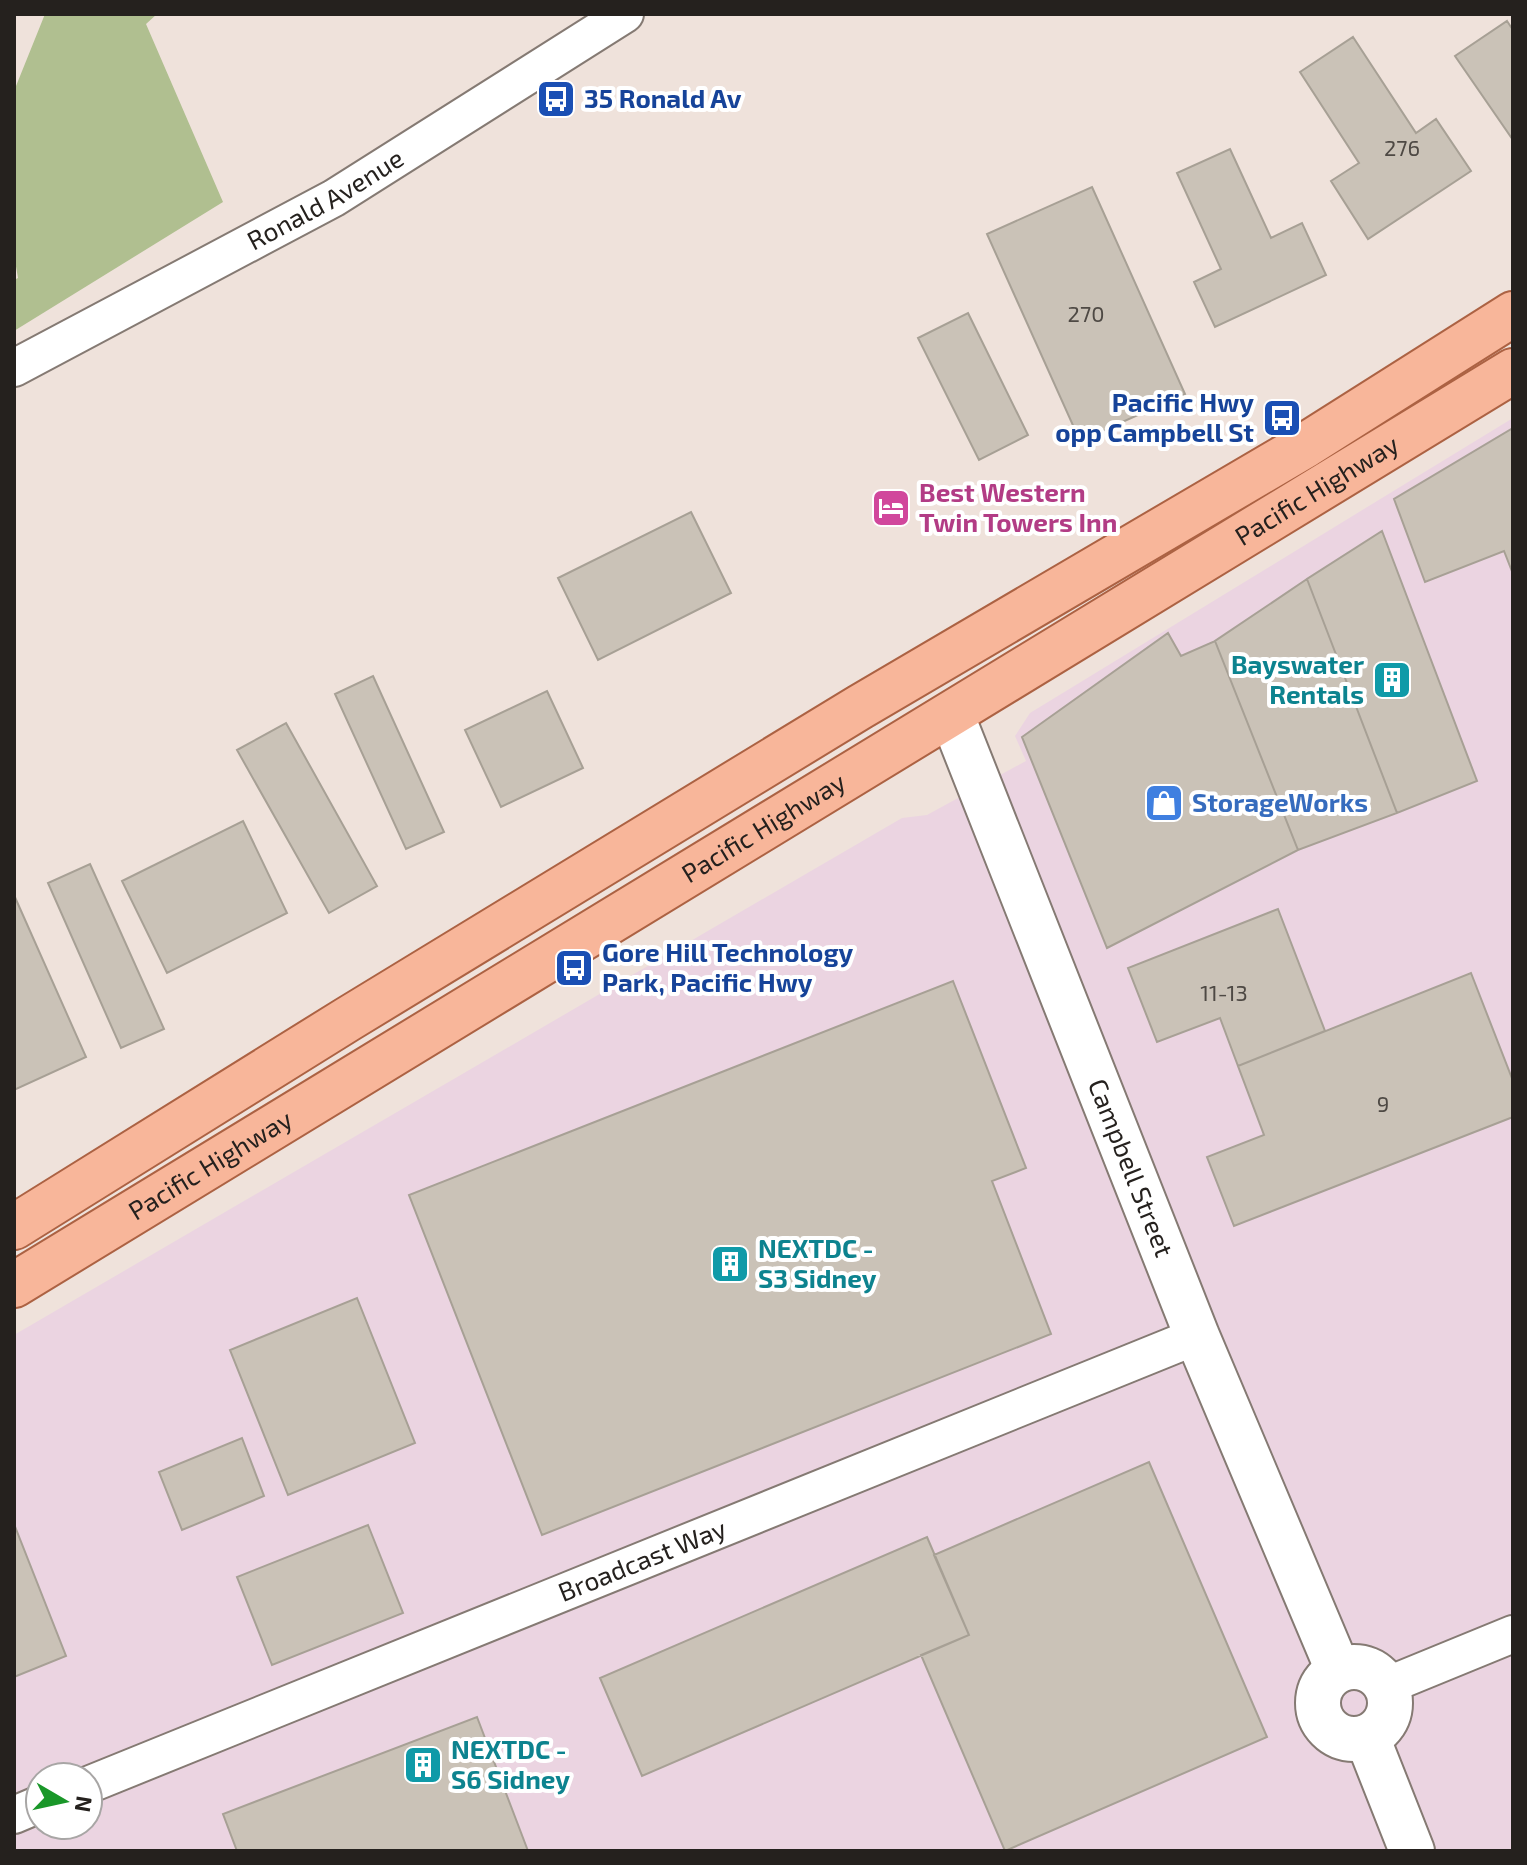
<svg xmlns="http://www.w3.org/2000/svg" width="1527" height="1865" viewBox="0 0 1527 1865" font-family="'Exo 2',sans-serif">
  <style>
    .industrial { fill: #ebd4e1; fill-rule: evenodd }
    .forest { fill: #b0bf90 }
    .building { fill: #cac2b7; stroke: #a7a095; stroke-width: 2 }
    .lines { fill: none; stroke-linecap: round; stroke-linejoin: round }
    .minor-casing { stroke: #857a73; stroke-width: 40 }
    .tertiary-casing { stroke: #857a73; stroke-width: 48 }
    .primary-casing { stroke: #ac6243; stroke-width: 48 }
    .minor { stroke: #fff; stroke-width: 36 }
    .tertiary { stroke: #fff; stroke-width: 44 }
    .primary { stroke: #f8b69a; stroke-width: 44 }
    .labels { text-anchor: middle; stroke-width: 8; stroke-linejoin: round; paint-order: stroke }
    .number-label { font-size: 22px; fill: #4e4944 }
    .transit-label { font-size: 26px; font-weight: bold; fill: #164399; stroke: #fff; text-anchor: start }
    .street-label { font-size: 26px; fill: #25211e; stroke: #fff }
    .hotel-label { font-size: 26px; font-weight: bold; fill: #b23c85; stroke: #fff; text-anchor: start }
    .culture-label { font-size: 26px; font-weight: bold; fill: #0d838f; stroke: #fff; text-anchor: start }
    .shop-label { font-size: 26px; font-weight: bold; fill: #366cbe; stroke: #fff; text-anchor: start }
  </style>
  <rect width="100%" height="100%" fill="#efe2db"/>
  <!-- industrial -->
  <path class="industrial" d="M1513,418V1851H14V1335L902,818L927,815L1026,761L1015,736L1030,713ZM40,1777H88V1825H40Z"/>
  <!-- forest -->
  <path class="forest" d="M45,14H157L146,24L223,202L14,331V280L18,278L14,255V91Z"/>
  <!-- building -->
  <path class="building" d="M1507,21L1513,30V140L1455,56Z
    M1353,37L1416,133L1436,119L1471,171L1368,239L1331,181L1359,163L1300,72Z
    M1230,149L1271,238L1302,223L1326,275L1215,327L1194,282L1221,269L1177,173Z
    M1092,187L1185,394L1080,441L987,234Z
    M968,313L1028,435L979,460L918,338Z
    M1513,428V574L1504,551L1425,582L1394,499Z
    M691,512L731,593L598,660L558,578Z
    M1382,531L1477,781L1397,813L1307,579Z
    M1307,579L1397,813L1298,850L1215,641Z
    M1168,633L1181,656L1215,641L1298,850L1107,948L1022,737Z
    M373,676L444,832L406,849L335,694Z
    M547,691L583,768L501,807L465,730Z
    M286,723L377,886L329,913L237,750Z
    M243,821L287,913L167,973L122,881Z
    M90,864L164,1029L121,1048L48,883Z
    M14,895L86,1057L14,1090Z
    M1278,909L1325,1031L1238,1066L1220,1018L1157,1042L1128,968Z
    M1471,973L1513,1081V1117L1234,1226L1207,1157L1264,1135L1238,1066Z
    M953,981L1026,1168L992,1181L1051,1334L542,1535L409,1195Z
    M357,1298L415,1443L288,1495L230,1350Z
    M242,1438L264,1496L182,1530L159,1472Z
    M1149,1462L1267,1737L1005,1851L921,1655L969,1635L934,1555Z
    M14,1524L66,1656L14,1677Z
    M368,1525L403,1613L272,1665L237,1577Z
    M927,1537L969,1635L642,1776L600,1678Z
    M477,1717L528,1851H237L223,1814Z"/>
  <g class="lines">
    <!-- minor casing -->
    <g class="minor-casing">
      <g id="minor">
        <path id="s1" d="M14,368L334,198L625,14"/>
        <path d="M1386,1686L1513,1634"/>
        <path id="s2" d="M88,1785L1197,1336"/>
        <path d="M14,1815L40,1804"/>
      </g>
    </g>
    <!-- tertiary casing -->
    <g class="tertiary-casing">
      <g id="tertiary">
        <path id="s3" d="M952,716L1197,1336L1338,1670"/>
        <circle cx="1354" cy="1703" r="36"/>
        <path d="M1367,1737L1412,1851"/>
      </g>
    </g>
    <!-- primary casing -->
    <g class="primary-casing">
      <g id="primary">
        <path d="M14,1227L348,1019L860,707L1306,445L1513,314"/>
        <path id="s4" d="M14,1285L1513,371"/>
      </g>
    </g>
    <!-- minor -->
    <use href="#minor" class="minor"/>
    <!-- tertiary -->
    <use href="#tertiary" class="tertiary"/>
    <!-- primary -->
    <use href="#primary" class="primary"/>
  </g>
  <!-- icons -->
  <defs>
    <g id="bus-square" transform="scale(2)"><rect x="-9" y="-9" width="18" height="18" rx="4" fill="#1a4fb4" stroke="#fff"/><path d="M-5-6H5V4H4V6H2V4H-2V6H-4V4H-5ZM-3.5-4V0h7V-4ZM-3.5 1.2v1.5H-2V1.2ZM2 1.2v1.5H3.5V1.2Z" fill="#fff"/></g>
    <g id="hotel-square" transform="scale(2)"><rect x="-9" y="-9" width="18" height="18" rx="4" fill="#d1479c" stroke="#fff"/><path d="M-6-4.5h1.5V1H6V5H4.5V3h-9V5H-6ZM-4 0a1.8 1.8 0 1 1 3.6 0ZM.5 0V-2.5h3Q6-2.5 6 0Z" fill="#fff"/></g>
    <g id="building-square" transform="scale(2)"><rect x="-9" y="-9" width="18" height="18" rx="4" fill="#0f9aa8" stroke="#fff"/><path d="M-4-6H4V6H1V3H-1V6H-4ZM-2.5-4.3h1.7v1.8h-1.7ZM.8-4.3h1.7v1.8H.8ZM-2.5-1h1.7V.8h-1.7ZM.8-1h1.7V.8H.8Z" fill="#fff"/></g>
    <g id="shop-square" transform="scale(2)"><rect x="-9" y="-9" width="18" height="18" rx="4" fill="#3f7fe0" stroke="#fff"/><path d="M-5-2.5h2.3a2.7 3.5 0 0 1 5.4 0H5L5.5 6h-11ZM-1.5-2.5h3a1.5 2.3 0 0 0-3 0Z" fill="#fff"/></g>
  </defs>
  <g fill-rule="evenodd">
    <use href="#bus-square" x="556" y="99"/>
    <use href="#bus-square" x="1282" y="418"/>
    <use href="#hotel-square" x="891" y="508"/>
    <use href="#building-square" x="1392" y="680"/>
    <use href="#shop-square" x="1164" y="803"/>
    <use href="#bus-square" x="574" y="968"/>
    <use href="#building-square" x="730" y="1264"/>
    <use href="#building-square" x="423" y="1765"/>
  </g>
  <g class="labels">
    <!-- number labels -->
    <g class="number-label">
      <text x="1402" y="156">276</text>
      <text x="1086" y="322">270</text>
      <text x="1224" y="1001">11-13</text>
      <text x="1383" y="1112">9</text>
    </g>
    <!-- transit labels -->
    <g class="transit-label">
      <text x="584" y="108">35 Ronald Av</text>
      <text x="1254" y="412" text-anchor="end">Pacific Hwy<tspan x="1254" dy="30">opp Campbell St</tspan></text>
      <text x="602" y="962">Gore Hill Technology<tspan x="602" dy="30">Park, Pacific Hwy</tspan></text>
    </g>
    <!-- street labels -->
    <g class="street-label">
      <text dy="9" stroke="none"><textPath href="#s1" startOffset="354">Ronald Avenue</textPath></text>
      <text dy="9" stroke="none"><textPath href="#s4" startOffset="1526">Pacific Highway</textPath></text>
      <text dy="9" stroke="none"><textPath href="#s4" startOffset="878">Pacific Highway</textPath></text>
      <text dy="9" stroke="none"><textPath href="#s4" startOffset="230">Pacific Highway</textPath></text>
      <text dy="9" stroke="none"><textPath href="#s3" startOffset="486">Campbell Street</textPath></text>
      <text dy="9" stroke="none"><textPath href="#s2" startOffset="598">Broadcast Way</textPath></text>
    </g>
    <!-- hotel labels -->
    <g class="hotel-label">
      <text x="919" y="502">Best Western<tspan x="919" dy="30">Twin Towers Inn</tspan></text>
    </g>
    <!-- culture labels -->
    <g class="culture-label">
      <text x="1364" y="674" text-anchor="end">Bayswater<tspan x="1364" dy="30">Rentals</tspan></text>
      <text x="758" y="1258">NEXTDC -<tspan x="758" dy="30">S3 Sidney</tspan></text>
      <text x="451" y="1759">NEXTDC -<tspan x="451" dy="30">S6 Sidney</tspan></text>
    </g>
    <!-- shop labels -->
    <g class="shop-label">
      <text x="1192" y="812">StorageWorks</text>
    </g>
  </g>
  <!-- border -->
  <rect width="1527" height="1865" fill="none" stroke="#25211e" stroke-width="32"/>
  <!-- north arrow -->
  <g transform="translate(64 1801) rotate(99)"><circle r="38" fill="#ffffff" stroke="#a8a6a5" stroke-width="2"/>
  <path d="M0-6L14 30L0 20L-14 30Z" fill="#1a9729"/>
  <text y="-12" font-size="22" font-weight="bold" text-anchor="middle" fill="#25211e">N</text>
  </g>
</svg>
